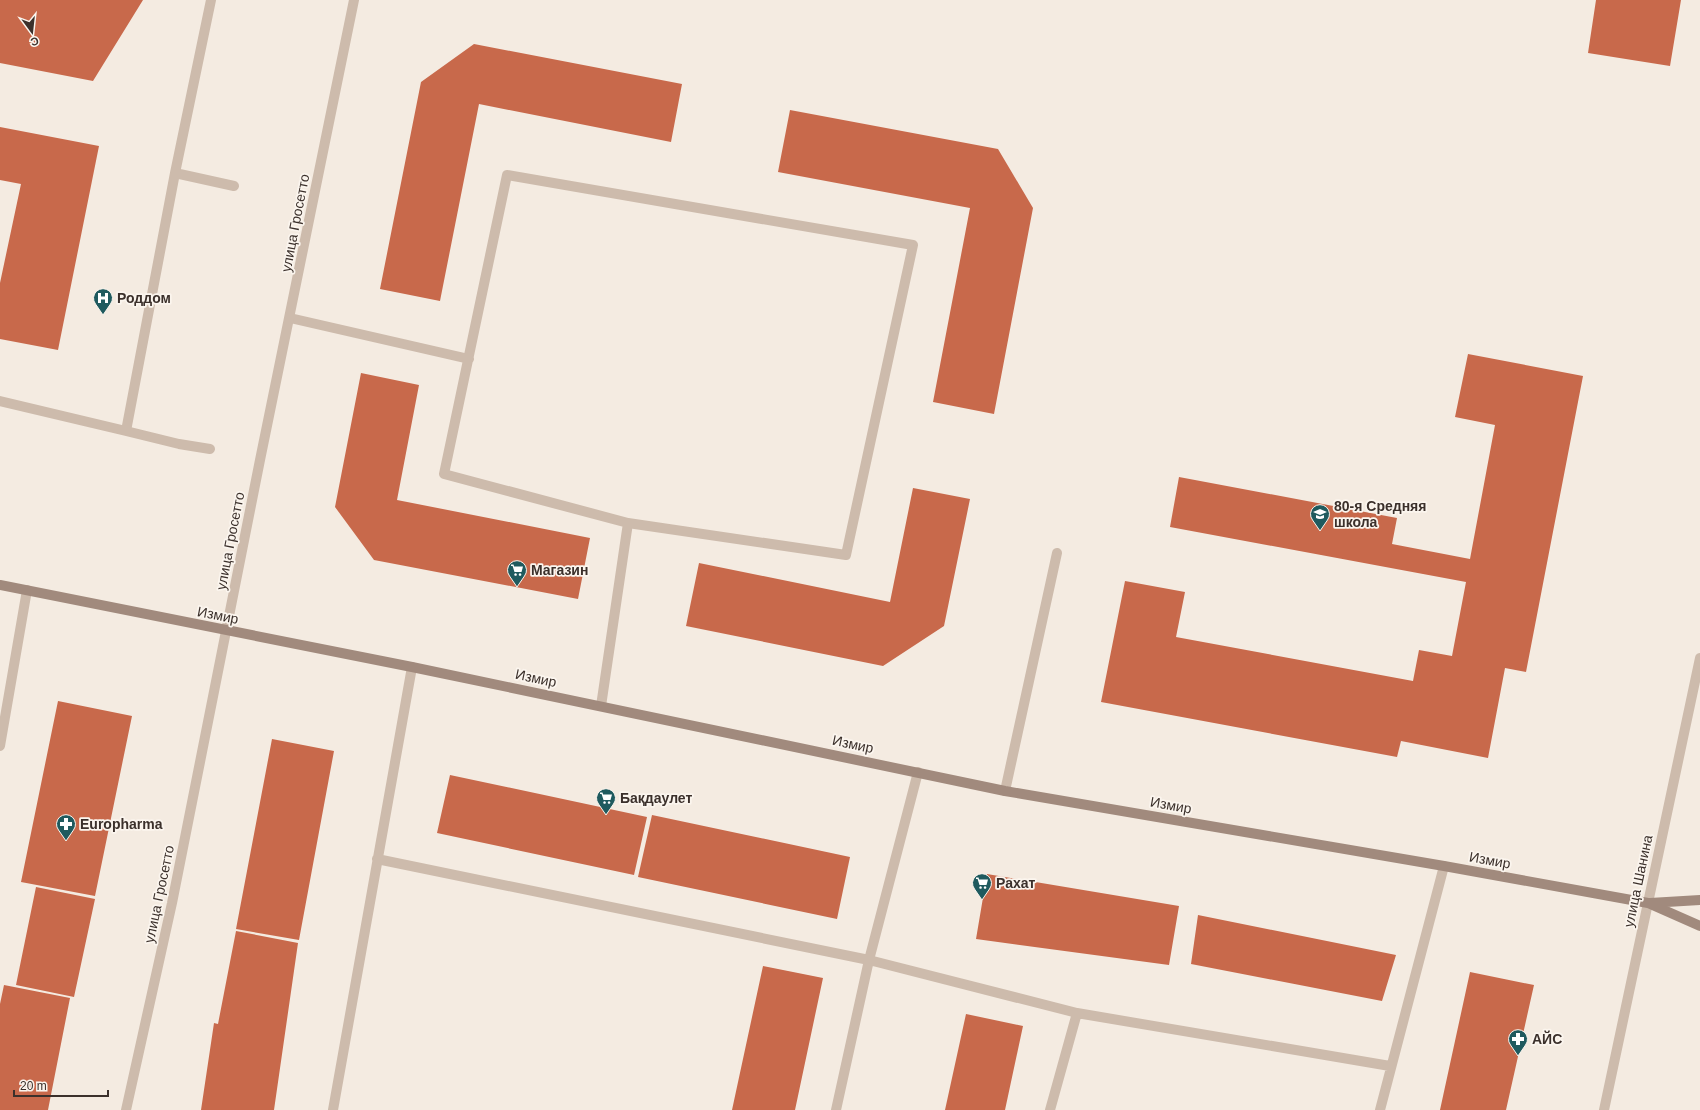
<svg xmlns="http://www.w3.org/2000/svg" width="1700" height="1110" viewBox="0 0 1700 1110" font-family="Helvetica,sans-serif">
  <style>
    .building { fill: #c8694b }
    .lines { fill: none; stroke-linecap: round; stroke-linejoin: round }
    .lane { stroke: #cdbbac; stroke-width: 10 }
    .street { stroke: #cdbbac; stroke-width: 10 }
    .secondary { stroke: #a18a7d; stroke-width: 10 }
    .labels { text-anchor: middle; stroke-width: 3.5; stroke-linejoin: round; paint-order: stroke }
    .street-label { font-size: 14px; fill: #3b302b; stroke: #fbf5ee }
    .poi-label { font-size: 14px; font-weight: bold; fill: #3b302b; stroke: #fbf5ee; text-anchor: start }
  </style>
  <rect width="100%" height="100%" fill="#f4ebe1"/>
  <!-- building -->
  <path class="building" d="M0,0H143L93,81L0,63Z
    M1596,0H1681L1670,66L1588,53Z
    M474,44L682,84L671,142L479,104L440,301L380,289L421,82Z
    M790,110L998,149L1033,208L994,414L933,402L970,208L778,172Z
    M0,127L99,146L58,350L0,339V283L21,184L0,180Z
    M1468,354L1583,376L1526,672L1505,668L1488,758L1401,741L1397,757L1101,702L1125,581L1185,592L1176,637L1413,681L1419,650L1452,656L1466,582L1170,527L1179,477L1397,518L1392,544L1470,559L1495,425L1455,417Z
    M361,373L419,385L397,500L590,538L578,599L374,560L335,507Z
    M913,488L970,499L944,626L883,666L686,626L699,563L890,602Z
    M58,701L132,716L95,896L21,882Z
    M272,739L334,751L299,940L236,929Z
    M450,775L647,817L634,875L437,833Z
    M652,815L850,857L837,919L638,877Z
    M987,874L1179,906L1169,965L976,939Z
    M36,887L95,899L74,997L16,985Z
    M1198,915L1396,955L1382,1001L1191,964Z
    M236,931L298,943L274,1110H201L214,1023L218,1024Z
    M763,966L823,978L795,1110H732Z
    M1470,972L1534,985L1506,1110H1440Z
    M4,985L70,998L48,1110H0V1004Z
    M966,1014L1023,1026L1005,1110H945Z"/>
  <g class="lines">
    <!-- lane -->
    <path class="lane" d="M175,173L234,186
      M290,318L469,359
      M0,401L126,431L175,173L211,0
      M126,431L179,444L210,449
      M601,706L628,523L846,555L913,245L507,175L444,474L628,523
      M0,746L27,590
      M1005,791L1057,553
      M377,859L869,960L1077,1013L1050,1110
      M1077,1013L1390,1066
      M333,1110L412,667
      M836,1110L869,960L918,772
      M1380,1110L1444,866"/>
    <!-- street -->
    <path class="street" d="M126,1110L172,903L260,460L354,0
      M1604,1110L1700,658"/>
    <!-- secondary -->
    <path class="secondary" d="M0,585L412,667L1005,791L1444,866L1648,903L1700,926
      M1650,903L1700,900"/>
  </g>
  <!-- icons -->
  <defs>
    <g id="hospital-pin" transform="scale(1)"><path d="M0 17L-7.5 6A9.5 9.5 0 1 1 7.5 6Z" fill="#1f5a5e" stroke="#fbf5ee"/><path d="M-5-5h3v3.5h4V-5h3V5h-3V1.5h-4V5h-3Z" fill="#fff"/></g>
    <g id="school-pin" transform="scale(1)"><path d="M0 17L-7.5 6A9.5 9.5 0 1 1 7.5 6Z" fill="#1f5a5e" stroke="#fbf5ee"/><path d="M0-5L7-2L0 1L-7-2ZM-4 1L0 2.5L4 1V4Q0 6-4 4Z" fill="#fff"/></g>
    <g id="supermarket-pin" transform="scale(1)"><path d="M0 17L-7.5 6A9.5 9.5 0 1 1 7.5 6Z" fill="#1f5a5e" stroke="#fbf5ee"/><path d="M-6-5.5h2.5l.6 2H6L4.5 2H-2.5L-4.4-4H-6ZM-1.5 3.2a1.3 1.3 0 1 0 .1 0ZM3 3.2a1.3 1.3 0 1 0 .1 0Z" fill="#fff"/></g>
    <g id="pharmacy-pin" transform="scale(1)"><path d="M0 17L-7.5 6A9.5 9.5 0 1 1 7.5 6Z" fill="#1f5a5e" stroke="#fbf5ee"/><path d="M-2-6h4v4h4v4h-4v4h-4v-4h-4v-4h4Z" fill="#fff"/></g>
  </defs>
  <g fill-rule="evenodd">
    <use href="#hospital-pin" x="103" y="298"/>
    <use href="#school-pin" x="1320" y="514"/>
    <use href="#supermarket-pin" x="517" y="570"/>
    <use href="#supermarket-pin" x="606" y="798"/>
    <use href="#pharmacy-pin" x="66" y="824"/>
    <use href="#supermarket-pin" x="982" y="883"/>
    <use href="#pharmacy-pin" x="1518" y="1039"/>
  </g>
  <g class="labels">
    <!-- street labels -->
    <g class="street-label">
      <text transform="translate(295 223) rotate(-79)" y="5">улица Гросетто</text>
      <text transform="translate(230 541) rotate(-79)" y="5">улица Гросетто</text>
      <text transform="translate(218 615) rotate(11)" y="5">Измир</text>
      <text transform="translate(536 678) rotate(12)" y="5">Измир</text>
      <text transform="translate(853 744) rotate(12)" y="5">Измир</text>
      <text transform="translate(1171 805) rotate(10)" y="5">Измир</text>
      <text transform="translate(1490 860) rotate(10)" y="5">Измир</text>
      <text transform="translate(1638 881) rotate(-78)" y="5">улица Шанина</text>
      <text transform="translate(159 894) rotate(-78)" y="5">улица Гросетто</text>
    </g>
    <!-- poi labels -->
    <g class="poi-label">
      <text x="117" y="303">Роддом</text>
      <text x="1334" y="511">80-я Средняя<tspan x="1334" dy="16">школа</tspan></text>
      <text x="531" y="575">Магазин</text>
      <text x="620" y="803">Бақдаулет</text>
      <text x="80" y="829">Europharma</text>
      <text x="996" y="888">Рахат</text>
      <text x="1532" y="1044">АЙС</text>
    </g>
  </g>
  <!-- north arrow -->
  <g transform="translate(32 32) rotate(165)" stroke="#fbf5ee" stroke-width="3" paint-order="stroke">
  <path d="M0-3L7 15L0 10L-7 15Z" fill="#3b302b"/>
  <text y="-6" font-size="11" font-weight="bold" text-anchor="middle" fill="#3b302b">С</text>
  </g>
  <!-- scale -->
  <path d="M14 1090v6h94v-6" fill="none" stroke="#3b302b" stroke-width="2"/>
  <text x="20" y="1090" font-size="12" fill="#3b302b" stroke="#fbf5ee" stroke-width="3" paint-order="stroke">20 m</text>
</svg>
